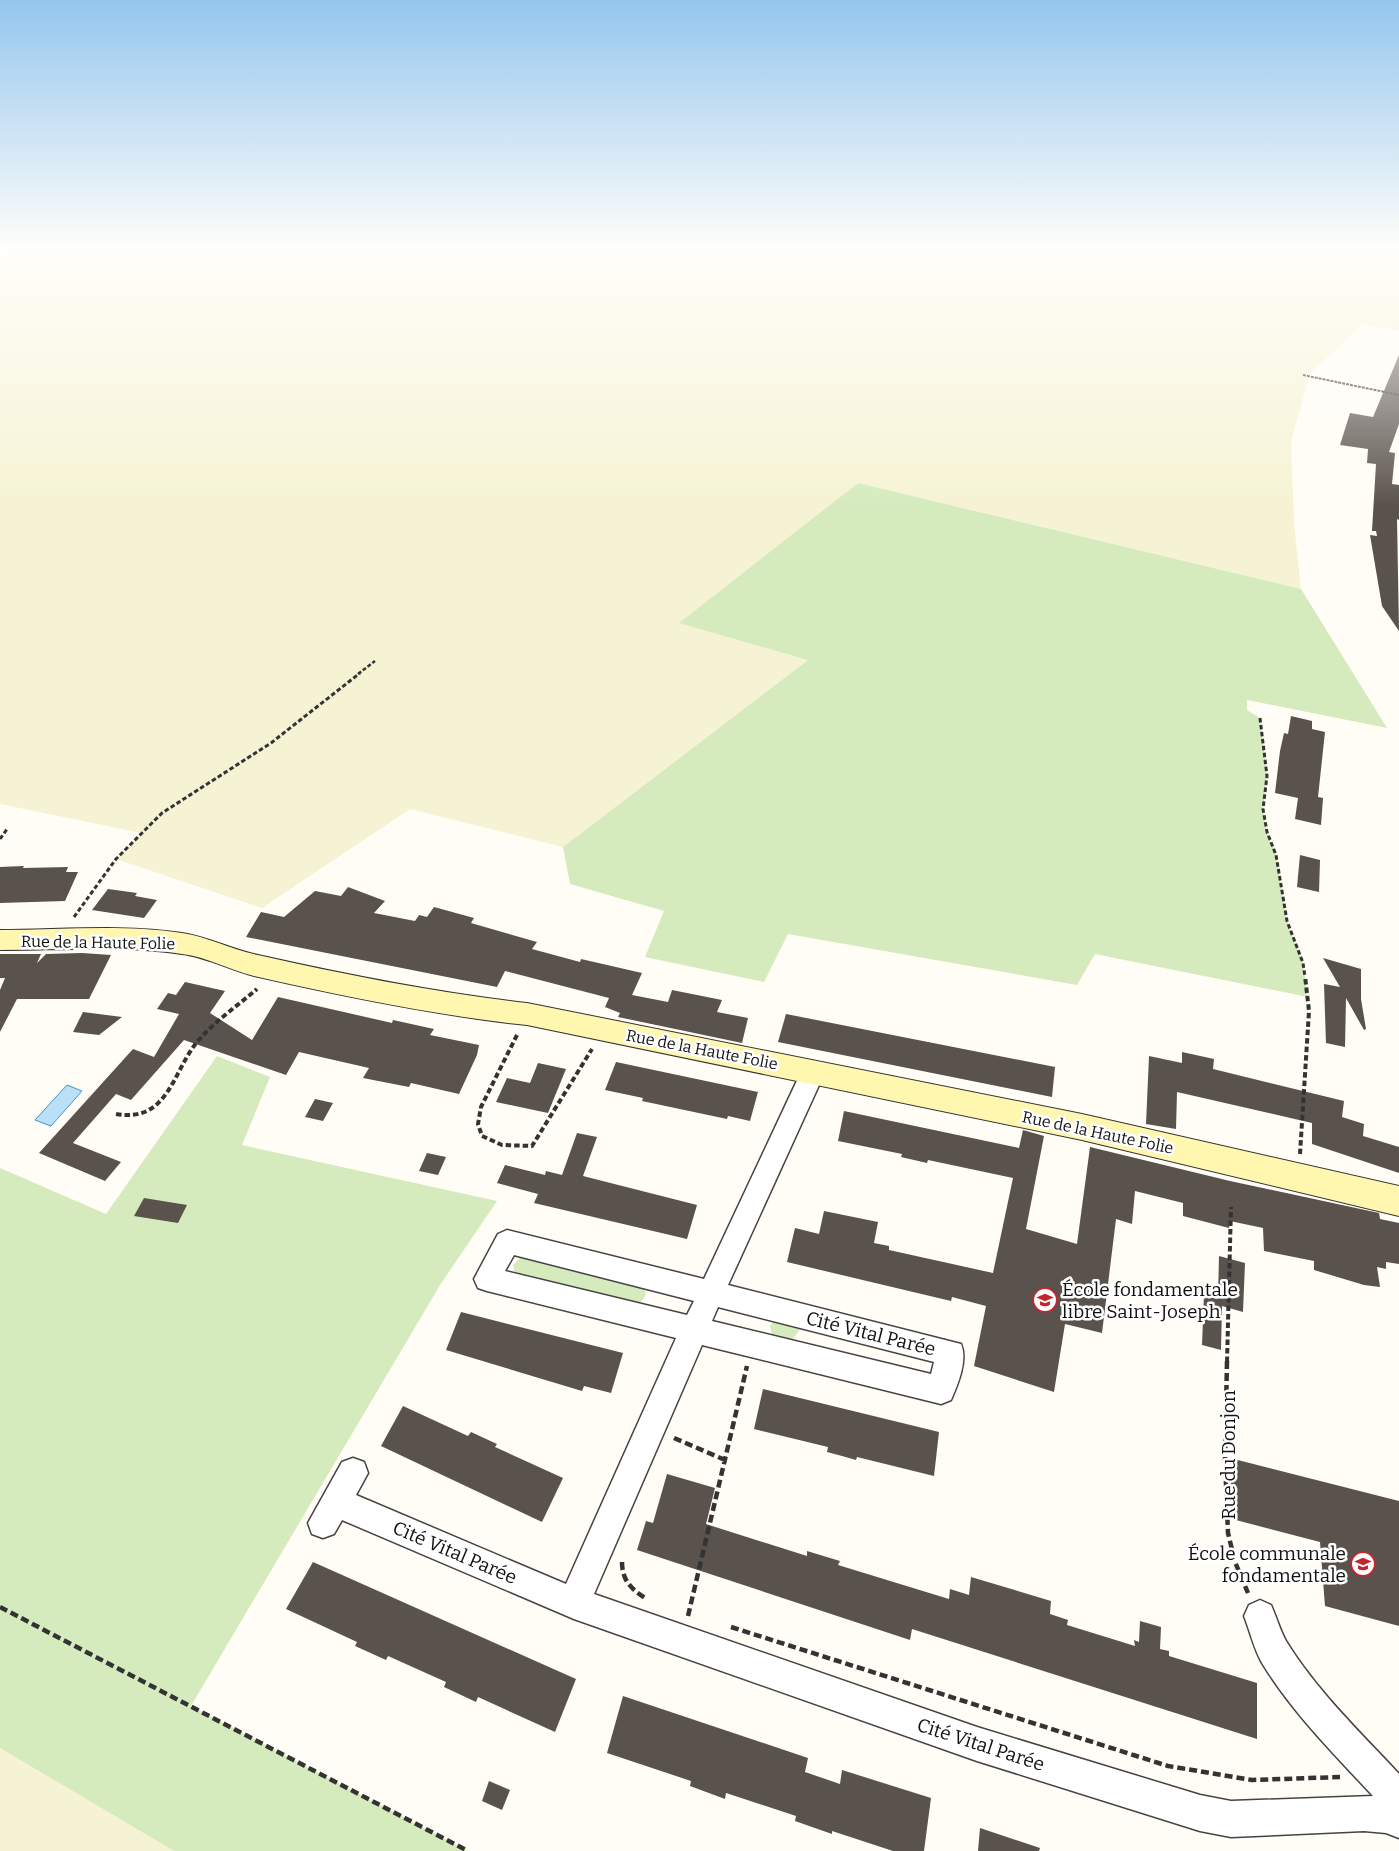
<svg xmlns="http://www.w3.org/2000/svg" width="1399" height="1851" viewBox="0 0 1399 1851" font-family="Bitter,serif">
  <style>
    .farmland { fill: #f6f3d4 }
    .green { fill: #d5ebbd }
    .water { fill: #b9e0f7; stroke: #3f96cf }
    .building { fill: #5a524d }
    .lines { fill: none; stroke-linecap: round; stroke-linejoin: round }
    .street-casing { stroke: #444; stroke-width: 3 }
    .secondary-casing { stroke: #333; stroke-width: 2 }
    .path-far4 { stroke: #333; stroke-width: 2; stroke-dasharray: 3 1; stroke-linecap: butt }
    .path-far3 { stroke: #333; stroke-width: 2.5; stroke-dasharray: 4 2; stroke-linecap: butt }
    .path-far2 { stroke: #333; stroke-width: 3; stroke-dasharray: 4.5 2.5; stroke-linecap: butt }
    .path-far1 { stroke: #333; stroke-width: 4; stroke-dasharray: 5.5 3; stroke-linecap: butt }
    .path { stroke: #333; stroke-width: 4.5; stroke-dasharray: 8 4; stroke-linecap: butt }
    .street { fill: #fff; fill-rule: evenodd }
    .secondary { fill: #fff6b0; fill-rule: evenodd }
    .labels { text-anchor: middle; stroke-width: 5; stroke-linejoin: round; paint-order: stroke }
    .street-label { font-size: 16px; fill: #111; stroke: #fff }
    .near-poi-label { font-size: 19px; fill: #111; stroke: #fff; text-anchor: start }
    .near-street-label { font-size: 19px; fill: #111; stroke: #fff }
  </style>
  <rect width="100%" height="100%" fill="#fffdf5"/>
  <!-- farmland -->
  <path class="farmland" d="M26,248H1399V331L1363,324L1310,374L1291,441L1294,523L1301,589L858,483L680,623L809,659L563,847L410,809L262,908L116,859L141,833L0,804V256Z
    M0,1748L174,1851H0Z"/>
  <!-- green -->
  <path class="green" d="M858,483L1301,589L1387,728L1247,700V710L1260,718L1267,776L1263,809L1267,832L1276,855L1287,921L1303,963L1308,997L1095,954L1077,985L788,934L764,982L645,957L664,911L570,884L563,847L808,660L679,623Z
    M217,1056L270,1077L242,1145L497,1201L440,1285L191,1706L468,1851H174L0,1748V1168L106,1214Z
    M521,1257L644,1287L646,1295L639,1304L515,1275L513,1265Z
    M774,1321L803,1325L791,1342L772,1335L770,1326Z"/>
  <!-- water -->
  <path class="water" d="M67,1085L82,1091L51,1126L35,1120Z"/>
  <!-- building -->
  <path class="building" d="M1399,355V424L1389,452L1395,453L1392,484L1399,485V520L1397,519L1399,631L1382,606L1370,535L1377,536L1376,531H1372L1376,464L1367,463L1368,449L1340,445L1350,413L1373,417Z
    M1291,716L1312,721V729L1325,732L1318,797L1323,798L1321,825L1295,819L1298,798L1275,793L1280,751L1284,733L1288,734Z
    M1300,855L1320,860L1319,892L1297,887Z
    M24,866L23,868L68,867L66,872H78L65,901L0,903V867Z
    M348,887L385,901L374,913L415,921L419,915L427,917L434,907L474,918L471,923L537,942L532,949L580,962L581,959L642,973L632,995L668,1002L672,990L722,1000L717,1012L748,1018L742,1043L618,1017L620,1013L605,1007L609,998L505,971L497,987L246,937L261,912L284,917L315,891L341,896Z
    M108,889L137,893L135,896L157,900L144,918L92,910Z
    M82,953L111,955L89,999H17L0,1032V990L5,978H0V954H41L37,963L46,954Z
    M1323,958L1361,969V999L1366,1029L1364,1030L1346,998L1345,1047L1326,1043L1324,984L1340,987Z
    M185,982L225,991L210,1013L252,1040L278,997L392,1023L393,1020L434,1029L430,1035L479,1045L477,1055L459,1094L411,1083L409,1087L363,1078L369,1068L299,1052L286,1075L184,1040L131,1100L116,1094L73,1143L121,1162L105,1181L39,1153L133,1049L154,1057L179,1014L157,1009L168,993L176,995Z
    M83,1012L122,1017L99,1035L73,1032Z
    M786,1014L1055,1067L1052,1097L778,1042Z
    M1182,1052L1214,1059L1213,1069L1344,1101L1342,1117L1364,1124L1363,1136L1399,1147V1173L1312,1144V1123L1177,1092L1176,1129L1146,1124L1149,1056L1182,1063Z
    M616,1062L758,1092L750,1121L728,1116L727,1119L642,1101L643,1098L605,1090Z
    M538,1063L566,1069L548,1113L496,1102L507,1078L530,1083Z
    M315,1099L333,1103L323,1121L305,1117Z
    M844,1111L1019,1148L1023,1130L1044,1136L1026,1229L1077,1244L1090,1147L1230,1181L1379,1213L1380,1219L1399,1223V1264L1386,1262V1269L1377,1267L1380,1287L1364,1285L1314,1270V1261L1264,1251L1263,1228L1230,1221L1229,1228L1183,1216V1203L1135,1191L1132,1224L1116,1219L1102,1333L1065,1324L1054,1392L974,1366L986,1306L952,1297L951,1301L787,1262L795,1228L819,1234L824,1211L878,1222L874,1243L889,1246V1250L993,1273L1013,1178L928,1160L927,1163L901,1157L902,1154L838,1141Z
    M577,1133L597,1137L583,1176L697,1205L687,1239L534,1203L538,1194L497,1183L505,1165L545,1175L546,1171L562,1175Z
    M427,1153L446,1157L438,1175L419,1171Z
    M144,1198L187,1205L178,1223L134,1216Z
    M1219,1256L1245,1263L1243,1312L1222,1306L1221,1350L1202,1345L1204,1295L1218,1299Z
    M461,1312L623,1353L611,1393L584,1386L582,1391L446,1350Z
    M763,1389L939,1432L934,1476L857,1457L856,1460L842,1456L827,1452L828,1447L754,1429Z
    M403,1406L468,1436L471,1432L497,1444L495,1447L563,1478L542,1522L381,1446Z
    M1230,1458L1399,1501V1626L1325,1606L1320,1542L1232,1519Z
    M667,1474L715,1488L706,1524L807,1556V1551L840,1561L838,1565L949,1599L950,1589L969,1595L971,1577L1051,1601L1050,1614L1068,1620L1067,1625L1135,1646L1134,1640L1139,1642L1140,1621L1161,1627L1160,1649L1169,1651V1656L1257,1683V1739L912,1629L910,1640L637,1550L646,1521L653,1523Z
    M313,1562L576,1679L555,1732L478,1697L476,1702L444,1687L446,1682L388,1656L386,1660L355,1646L357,1642L286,1609Z
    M623,1696L808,1758L805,1772L840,1784L842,1770L931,1798L924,1851H893L832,1831V1834L795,1821L796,1816L726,1793L725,1799L690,1786L691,1781L607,1753Z
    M489,1781L510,1790L502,1810L482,1801Z
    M980,1828L1040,1848L1039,1851H978Z"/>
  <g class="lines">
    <!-- street casing -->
    <g class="street-casing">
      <path id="street" d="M813,1062L821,1065L825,1072L728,1285L961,1344C968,1360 958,1384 951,1400L941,1404L702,1345L594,1594L977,1727L1200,1795L1231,1801L1373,1796C1334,1754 1292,1712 1262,1663C1254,1649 1250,1631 1244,1616L1249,1605L1260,1600L1271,1605C1276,1616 1280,1630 1286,1641C1316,1690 1360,1732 1399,1774V1838L1386,1833L1364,1831L1231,1837L1200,1831L977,1761L574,1619L342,1520L334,1534L323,1538L312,1534L308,1523L342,1462L353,1458L364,1462L368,1473L356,1495L566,1584L676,1338L487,1291L478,1288L474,1279L498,1234L507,1230L704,1279L801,1072L805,1065ZM514,1255L694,1301L687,1315L505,1271ZM718,1307L934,1362L931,1374L712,1321Z"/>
    </g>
    <!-- secondary casing -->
    <g class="secondary-casing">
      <path id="secondary" d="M0,930C59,930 124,924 182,933C209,937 232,950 258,955C347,975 437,993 527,1003L1082,1114L1399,1186V1216L1082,1140L527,1025C438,1016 342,996 254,976C230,970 207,957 182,954C125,945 58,950 0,950Z"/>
    </g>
    <!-- path-far4 -->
    <path class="path-far4" d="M1303,375L1399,395"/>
    <!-- path-far3 -->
    <path class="path-far3" d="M358,674L375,661"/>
    <!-- path-far2 -->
    <path class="path-far2" d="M1260,718L1267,776L1263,809L1267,832L1276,855L1287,921L1303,963L1305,977
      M0,839L7,829
      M74,917L116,859L162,813L271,743L360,673"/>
    <!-- path-far1 -->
    <path class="path-far1" d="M517,1035L481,1107L478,1124L482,1136L502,1145L532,1146L592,1049
      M116,1114C168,1123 172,1073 197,1042C214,1022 237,1006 257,989
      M1300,1154L1309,1011L1305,976
      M1227,1362L1231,1207"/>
    <!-- path -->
    <path class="path" d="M1227,1361L1225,1460L1228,1533L1235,1562L1248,1593
      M674,1438L725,1460
      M622,1562C622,1580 631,1589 645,1598
      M0,1607L468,1851
      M688,1616L747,1366
      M731,1627L1168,1766L1252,1780L1340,1777"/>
    <!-- street -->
    <use href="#street" class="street"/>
    <!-- secondary -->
    <use href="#secondary" class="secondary"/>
  </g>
  <!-- sky -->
  <linearGradient id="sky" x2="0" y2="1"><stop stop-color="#95c6ee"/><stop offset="0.49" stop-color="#fffefa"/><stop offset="1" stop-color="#fffefa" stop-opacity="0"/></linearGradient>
  <rect width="1399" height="507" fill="url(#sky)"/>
  <!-- icons -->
  <defs>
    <g id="school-ring" transform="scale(1.25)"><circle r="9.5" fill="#fff" stroke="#c4262e" stroke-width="1.5"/><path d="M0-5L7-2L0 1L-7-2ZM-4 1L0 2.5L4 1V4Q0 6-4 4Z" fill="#c4262e"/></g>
  </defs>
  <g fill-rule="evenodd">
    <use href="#school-ring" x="1045" y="1300"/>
    <use href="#school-ring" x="1363" y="1564"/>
  </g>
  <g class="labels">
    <!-- street labels -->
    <g class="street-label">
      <text transform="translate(98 942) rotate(1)" y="6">Rue de la Haute Folie</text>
      <text transform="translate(702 1049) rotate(11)" y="6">Rue de la Haute Folie</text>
      <text transform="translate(1098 1132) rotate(12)" y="6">Rue de la Haute Folie</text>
    </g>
    <!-- near-poi labels -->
    <g class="near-poi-label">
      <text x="1062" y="1296">École fondamentale<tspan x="1062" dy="22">libre Saint-Joseph</tspan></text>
      <text x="1346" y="1560" text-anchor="end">École communale<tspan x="1346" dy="22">fondamentale</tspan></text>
    </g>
    <!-- near-street labels -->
    <g class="near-street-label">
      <text transform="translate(871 1333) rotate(14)" y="7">Cité Vital Parée</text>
      <text transform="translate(1228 1455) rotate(-90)" y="7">Rue du Donjon</text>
      <text transform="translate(455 1552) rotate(23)" y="7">Cité Vital Parée</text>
      <text transform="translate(981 1744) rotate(18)" y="7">Cité Vital Parée</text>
    </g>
  </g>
</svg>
